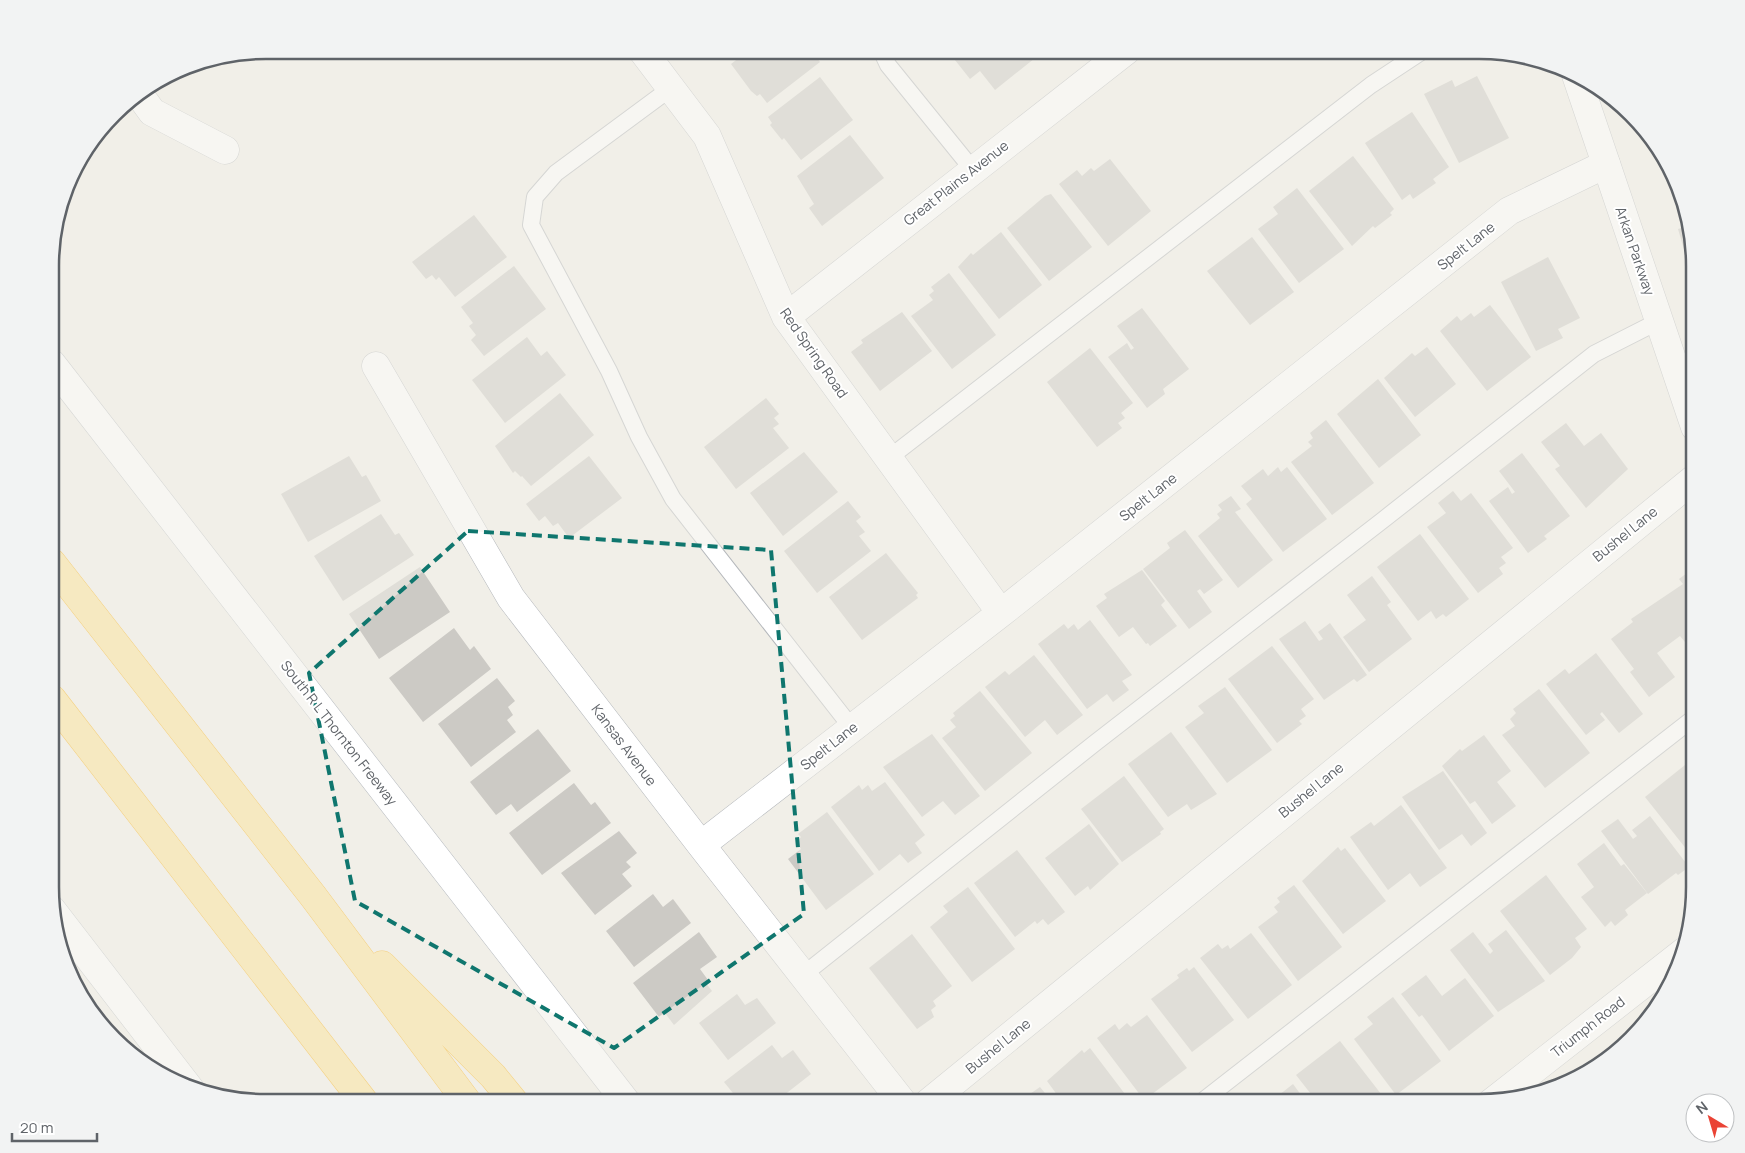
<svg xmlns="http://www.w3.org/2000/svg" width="1745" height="1153" viewBox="0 0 1745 1153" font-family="Manrope,sans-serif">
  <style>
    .building { fill: #cccac5 }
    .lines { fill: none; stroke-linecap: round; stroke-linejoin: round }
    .service-casing { stroke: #b5b8bc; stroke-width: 18 }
    .minor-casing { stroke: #b5b8bc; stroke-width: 29 }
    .tertiary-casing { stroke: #b5b8bc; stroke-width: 29 }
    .secondary-casing { stroke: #b6babf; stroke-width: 29 }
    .motorway-casing { stroke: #f9ab00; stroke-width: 29 }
    .service { stroke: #fff; stroke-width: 16 }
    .minor { stroke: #fff; stroke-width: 28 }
    .tertiary { stroke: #fff; stroke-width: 28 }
    .secondary { stroke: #fff; stroke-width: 28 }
    .motorway { stroke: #fde293; stroke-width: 28 }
    .marked { fill: none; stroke: #0f766e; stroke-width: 4; stroke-dasharray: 10 6; stroke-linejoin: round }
    .labels { text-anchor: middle; stroke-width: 4; stroke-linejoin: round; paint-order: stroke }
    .street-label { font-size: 14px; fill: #5f6368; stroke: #fff }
    .rim { fill: none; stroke: #5f6368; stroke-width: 2.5 }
  </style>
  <rect width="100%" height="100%" fill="#f1efe8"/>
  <!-- building -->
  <path class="building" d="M749,50H811L820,62L767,103L760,94L757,96L751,91L731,64Z
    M958,50H1045L995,90L980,71L970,79L951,55Z
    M1477,76L1509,138L1459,163L1424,94L1452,80L1455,87Z
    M820,77L853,120L801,160L784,138L782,140L770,125L772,123L768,117Z
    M1412,112L1449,167L1433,179L1436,183L1413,199L1410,194L1402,200L1365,143Z
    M850,135L884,178L822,226L809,208L814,204L797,176Z
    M1353,156L1394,209L1390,213L1392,215L1375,228L1373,226L1352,246L1309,191Z
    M1110,159L1151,211L1108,246L1059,184L1077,170L1082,176L1091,168L1094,171Z
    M1297,188L1344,249L1299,283L1258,229L1278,214L1273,207Z
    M1051,194L1092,247L1049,281L1007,228L1045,196Z
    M1679,200L1695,252V253L1686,256L1678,229L1685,227L1677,201Z
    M474,215L507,257L455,297L439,277L436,280L432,275L426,279L412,262Z
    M1001,232L1042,285L999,319L958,267L971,253L973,255Z
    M1252,237L1294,292L1250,325L1207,271Z
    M1548,257L1580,318L1558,329L1563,338L1536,351L1501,282Z
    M514,266L546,309L484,356L471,340L476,335L469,326L473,323L461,307Z
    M949,273L996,335L952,369L911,316L933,300L929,295L934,291L931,287Z
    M1490,305L1531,357L1487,391L1440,331L1457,316L1461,321L1471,313L1474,317Z
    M1142,308L1189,369L1163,389L1165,394L1147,408L1108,357L1127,343L1131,350L1134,348L1117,326Z
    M902,312L932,351L880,391L851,352L863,343L861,340Z
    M527,337L541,356L547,351L566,375L505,423L472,380Z
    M1427,347L1456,384L1415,417L1384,378L1412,353L1415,356Z
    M1090,348L1133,403L1121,413L1125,418L1118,423L1122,428L1097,447L1047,382Z
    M1378,379L1421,435L1379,468L1337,414Z
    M560,393L594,435L531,486L522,476L521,477L515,471L513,473L495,446Z
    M766,398L779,414L774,418L779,424L773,428L789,448L736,489L704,447Z
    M1326,420L1374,483L1332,515L1291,462L1312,446L1308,442L1313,438L1310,433Z
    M1566,423L1584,446L1601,433L1628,469L1586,508L1555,469L1560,466L1541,442Z
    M804,452L838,492L783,536L750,493Z
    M1522,453L1570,516L1544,536L1547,539L1528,553L1489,501L1508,487L1512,494L1515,492L1499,471Z
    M349,456L362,477L366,475L381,501L308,542L281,494Z
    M589,456L622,498L569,538L558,523L553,526L545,516L539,521L526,504Z
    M1278,467L1281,472L1287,467L1327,519L1283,552L1246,504L1252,499L1241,486L1263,469L1268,476Z
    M1453,491L1461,501L1471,493L1513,548L1501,557L1506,563L1499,568L1503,574L1478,593L1427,527L1446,513L1438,503Z
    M1231,496L1241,509L1235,512L1273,560L1238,588L1198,536L1220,518L1217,514L1222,510L1218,505Z
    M848,501L861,517L856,521L865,532L859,536L871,551L817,593L784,551Z
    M381,514L395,535L399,533L414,555L343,601L314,556Z
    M1185,530L1223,580L1204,594L1200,589L1197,591L1212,612L1189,629L1143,569L1170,548L1167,543Z
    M1420,534L1469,599L1446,617L1443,614L1436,619L1431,611L1418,621L1377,567Z
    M886,553L918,593L916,595L918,598L862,640L829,597Z
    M420,567L450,612L379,659L349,614Z
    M1695,567V654L1680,636L1657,653L1675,677L1649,697L1630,672L1634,669L1611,639L1633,622L1631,619L1683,584L1679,579Z
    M1142,570L1165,601L1161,605L1177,626L1150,646L1148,643L1146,644L1133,627L1119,637L1096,606L1107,598L1104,594Z
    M1372,576L1391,602L1387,605L1412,639L1369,672L1343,637L1366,620L1347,595Z
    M1090,620L1132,675L1122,681L1129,690L1113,702L1107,694L1087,709L1038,644L1064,624L1068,629L1074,624L1078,630Z
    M1305,621L1319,641L1323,639L1318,632L1330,623L1367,675L1357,682L1354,679L1324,700L1279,639Z
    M454,628L470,650L474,646L491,669L423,722L389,678Z
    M1272,646L1314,699L1301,709L1306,716L1299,721L1302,724L1277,743L1228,679Z
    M1596,653L1643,714L1619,733L1602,712L1600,714L1605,720L1586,735L1546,684L1565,669L1569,674Z
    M1034,655L1083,715L1057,735L1045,720L1025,737L985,687L1005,671L1009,675Z
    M497,678L515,701L508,707L513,715L507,720L516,732L471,767L438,724Z
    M1225,687L1272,750L1227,783L1185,727L1204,713L1198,706Z
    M1539,689L1590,753L1545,788L1502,735L1515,726L1510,719L1516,713L1513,709Z
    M980,691L1032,753L985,791L942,738L956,727L950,720L955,716L953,713Z
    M538,729L571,771L517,812L511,804L496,815L470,782Z
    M1171,732L1217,794L1191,810L1187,804L1168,817L1128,764Z
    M932,734L980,796L955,815L943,801L922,817L883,767Z
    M1484,735L1511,771L1497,782L1516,806L1492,824L1475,801L1470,804L1442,766L1460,749L1462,751Z
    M1690,761L1695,767V860L1645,797Z
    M1443,771L1487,833L1471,846L1462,834L1439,850L1402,797Z
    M1124,776L1164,829L1160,832L1161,834L1122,862L1081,809Z
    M885,782L925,835L915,843L922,853L908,863L900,854L879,871L831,807L859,785L862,790L868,785L872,791Z
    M574,783L591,805L595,802L611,823L542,875L509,833Z
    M1401,805L1447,868L1420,887L1410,873L1388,890L1350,837L1371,822L1374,826Z
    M827,812L874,874L826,910L788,859L801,849L796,842L801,837L798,834Z
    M1650,816L1689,867L1678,875L1676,873L1648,894L1601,831L1618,819L1633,839L1637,836L1632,830Z
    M1089,824L1119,864L1090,890L1088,886L1075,896L1045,858Z
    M619,831L637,853L626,862L631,867L622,874L632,886L595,915L561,873Z
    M1604,843L1621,866L1624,864L1647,893L1625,910L1628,915L1615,926L1611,921L1605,927L1581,897L1594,887L1577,864Z
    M1338,847L1341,851L1345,848L1386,901L1343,934L1302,881Z
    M1017,850L1065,912L1048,925L1043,919L1037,924L1035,921L1015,937L974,883Z
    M1546,875L1587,929L1575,938L1581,947L1572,958L1550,975L1500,911Z
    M1294,885L1342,947L1298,981L1258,927L1278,912L1274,907L1280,902L1277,898Z
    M968,887L1015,949L972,982L930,927L948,912L943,906Z
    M653,894L663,907L673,899L691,923L634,967L606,931Z
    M1506,930L1545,981L1498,1012L1450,950L1473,932L1490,954L1493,951L1488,944Z
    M699,932L717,957L700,969L708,980L705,982L712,991L674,1025L665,1013L659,1017L633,983Z
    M1251,933L1292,985L1248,1019L1200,958L1218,944L1222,949L1228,945L1230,949Z
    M912,934L952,986L933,1001L936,1006L931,1010L934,1017L917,1029L869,968Z
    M1194,967L1234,1020L1192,1052L1151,999L1179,978L1177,975L1187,968L1189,971Z
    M1426,975L1442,996L1465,978L1494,1016L1449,1051L1422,1015L1419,1017L1401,994Z
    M737,994L745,1005L757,998L776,1023L728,1060L699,1023Z
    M1393,997L1441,1061L1396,1095L1354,1039L1373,1024L1367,1017Z
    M1147,1015L1187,1068L1144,1100L1097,1038L1115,1024L1119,1030L1127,1023L1131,1027Z
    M1340,1041L1388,1103H1318L1296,1075Z
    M772,1045L782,1058L793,1050L811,1074L774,1103H741L724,1082Z
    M1090,1048L1131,1102L1130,1103H1063L1047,1081L1082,1050L1084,1053Z
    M1293,1084L1307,1103H1259L1270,1094L1274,1099Z
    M1040,1087L1053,1103H1017Z
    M812,1096L818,1103H803Z"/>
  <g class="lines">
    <!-- service casing -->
    <g class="service-casing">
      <path id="service" d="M881,50L888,65L973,170
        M671,88L556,173L535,197L531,225L609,371L639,437L673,499L852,728
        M889,458L1371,85L1424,50
        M803,975L1095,743L1383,520L1594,354L1659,321
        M1200,1103L1695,717"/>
    </g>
    <!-- minor casing -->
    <g class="minor-casing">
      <path id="minor" d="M642,50L707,136L786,317L1001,613
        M139,94L152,112L225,150
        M786,317L1127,50
        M376,366L511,598L701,845L903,1103
        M701,845L1001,613L1509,211L1606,164
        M928,1103L1695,478
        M1491,1103L1685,951"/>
    </g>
    <!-- tertiary casing -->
    <g class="tertiary-casing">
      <path id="tertiary" d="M1576,75L1695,427"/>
    </g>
    <!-- secondary casing -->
    <g class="secondary-casing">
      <path id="secondary" d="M52,364L627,1103
        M52,910L190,1089"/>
    </g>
    <!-- motorway casing -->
    <g class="motorway-casing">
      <path id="motorway" d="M52,563L313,896L468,1103
        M52,699L365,1103
        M382,965L493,1076L515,1103"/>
    </g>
    <!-- service -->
    <use href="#service" class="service"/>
    <!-- minor -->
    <use href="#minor" class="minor"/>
    <!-- tertiary -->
    <use href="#tertiary" class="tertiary"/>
    <!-- secondary -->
    <use href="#secondary" class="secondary"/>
    <!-- motorway -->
    <use href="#motorway" class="motorway"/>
  </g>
  <!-- marked area -->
  <path d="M0 0H1745V1153H0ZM468,531L771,550L804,914L614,1048L355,901L309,673Z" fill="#f1efe8" fill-opacity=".55" fill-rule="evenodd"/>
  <path class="marked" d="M468,531L771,550L804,914L614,1048L355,901L309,673Z"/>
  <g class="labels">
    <!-- street labels -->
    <g class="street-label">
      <text transform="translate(956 183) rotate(-38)" y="5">Great Plains Avenue</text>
      <text transform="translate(1466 246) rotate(-38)" y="5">Spelt Lane</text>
      <text transform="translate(1635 251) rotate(71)" y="5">Arkan Parkway</text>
      <text transform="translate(814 353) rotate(55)" y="5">Red Spring Road</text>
      <text transform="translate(1148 497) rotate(-38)" y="5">Spelt Lane</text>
      <text transform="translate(1625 534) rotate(-39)" y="5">Bushel Lane</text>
      <text transform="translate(339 733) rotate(52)" y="5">South R L Thornton Freeway</text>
      <text transform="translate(624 745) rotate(53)" y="5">Kansas Avenue</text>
      <text transform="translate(829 746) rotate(-38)" y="5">Spelt Lane</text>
      <text transform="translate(1311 790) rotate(-39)" y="5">Bushel Lane</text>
      <text transform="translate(1588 1027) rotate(-38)" y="5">Triumph Road</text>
      <text transform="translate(998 1046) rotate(-39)" y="5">Bushel Lane</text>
    </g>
  </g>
  <!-- crop -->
  <path d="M0 0H1745V1153H0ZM266 59H1479A207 207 0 0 1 1686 266V887A207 207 0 0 1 1479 1094H266A207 207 0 0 1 59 887V266A207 207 0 0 1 266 59Z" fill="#f2f3f3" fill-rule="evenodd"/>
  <path class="rim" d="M266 59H1479A207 207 0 0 1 1686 266V887A207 207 0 0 1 1479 1094H266A207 207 0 0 1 59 887V266A207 207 0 0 1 266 59Z"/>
  <!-- north arrow -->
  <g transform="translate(1710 1118) rotate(322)"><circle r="24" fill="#ffffff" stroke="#bfc1c3"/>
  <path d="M0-4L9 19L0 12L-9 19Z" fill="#ea4335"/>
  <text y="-8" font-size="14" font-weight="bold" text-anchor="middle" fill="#5f6368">N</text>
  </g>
  <!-- scale -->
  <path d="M12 1133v8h85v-8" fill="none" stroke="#5f6368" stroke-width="2.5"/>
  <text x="20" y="1133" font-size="15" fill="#5f6368" stroke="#ffffff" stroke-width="4" paint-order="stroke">20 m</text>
</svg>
